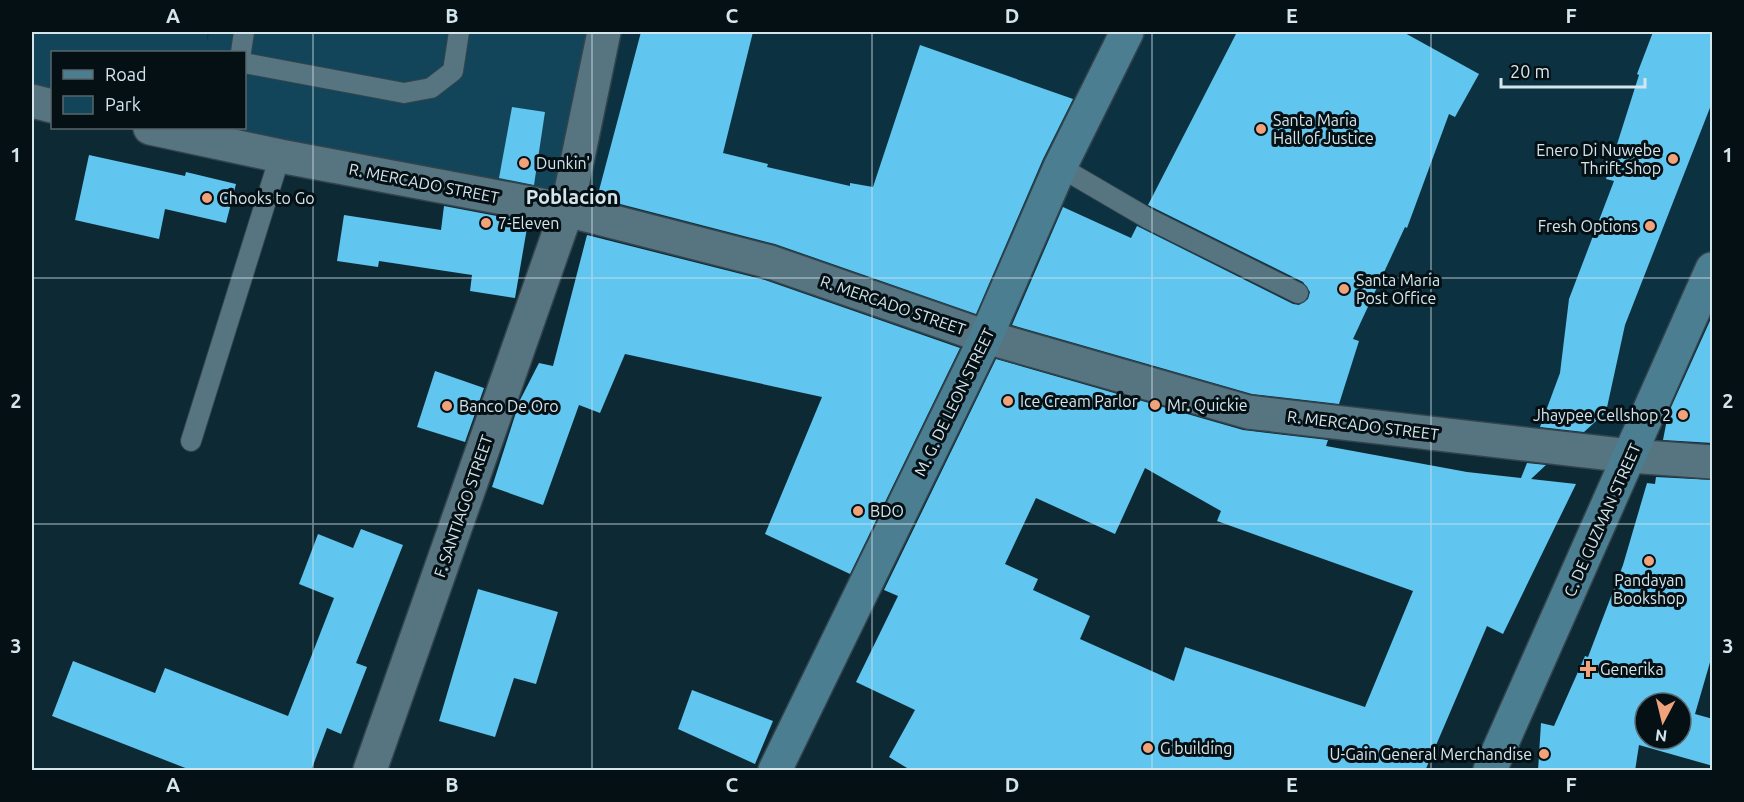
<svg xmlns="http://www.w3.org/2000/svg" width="1744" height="802" viewBox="0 0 1744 802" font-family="Ubuntu,sans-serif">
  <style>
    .built { fill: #0c3241 }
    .green { fill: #124559 }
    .building { fill: #60c5ef; fill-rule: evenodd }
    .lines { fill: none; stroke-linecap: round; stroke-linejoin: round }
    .service-casing { stroke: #33444d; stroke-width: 22 }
    .tertiary-casing { stroke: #33444d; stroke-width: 36 }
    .secondary-casing { stroke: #33444d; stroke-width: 36 }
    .service { stroke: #577481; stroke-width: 20 }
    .tertiary { stroke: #577481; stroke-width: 33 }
    .secondary { stroke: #4c7e92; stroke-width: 33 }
    .grid { fill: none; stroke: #d5e5ec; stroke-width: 1.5; stroke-opacity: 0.55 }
    .poi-dot { fill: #f0a27a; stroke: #051015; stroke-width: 2 }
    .labels { text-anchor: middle; stroke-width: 6; stroke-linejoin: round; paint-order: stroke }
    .poi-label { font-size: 16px; fill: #d5e5ec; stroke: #051015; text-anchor: start }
    .street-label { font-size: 16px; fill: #d5e5ec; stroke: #051015 }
    .quarter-label { font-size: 20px; font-weight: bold; fill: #d5e5ec; stroke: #051015 }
    .neatline { fill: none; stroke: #d5e5ec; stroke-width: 2 }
    .grid-label { font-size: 20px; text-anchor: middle; font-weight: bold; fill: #d5e5ec }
  </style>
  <rect width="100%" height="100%" fill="#0d2934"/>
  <!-- built -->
  <path class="built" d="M614,32H1115L982,325L567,210Z
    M1137,32H1712V253L1630,456L1247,401L998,331Z"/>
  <!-- green -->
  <path class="green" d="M32,32H208L207,41L209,32H596L562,204L188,128H244V52H52V106L32,102Z"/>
  <!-- building -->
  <path class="building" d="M641,32H753L723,153L768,164L767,167L850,186V183L873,187L920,45L1073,99L1043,159L976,314L775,244L597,198Z
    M1237,32H1403L1479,74L1455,117L1449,114L1407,228L1405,227L1353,339L1359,341L1339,404L1252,394L1012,325L1063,207L1131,238L1137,226L1293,304L1299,305L1308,299L1310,292L1303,282L1148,205Z
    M1653,32H1713V100L1625,325L1606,412L1584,432L1540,427L1560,373L1569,299L1614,181L1606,179L1639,75L1637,74Z
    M512,107L545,112L534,185L499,178Z
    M89,155L185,176L186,172L236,184L226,223L165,209L159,239L75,220Z
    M444,206L528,222L515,298L470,291L472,275L379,261L378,267L337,261L344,215L441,230Z
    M587,235L765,280L960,348L850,574L765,534L822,397L625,354L600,413L579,405L543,505L492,487L520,400L539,363L553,366Z
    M1713,314V443L1663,440L1668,414Z
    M996,359L1243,430L1328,440L1326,446L1467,472L1521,478L1527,463L1546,465L1531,479L1576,484L1503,634L1487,626L1425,771H912L889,757L915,710L856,682L898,596L884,590ZM1145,468L1221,511L1217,521L1413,591L1365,707L1185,647L1174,681L1080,639L1090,616L1033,590L1038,579L1005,564L1036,498L1115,534Z
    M435,371L484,388L465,442L417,427Z
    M1656,477L1713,480V652L1695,714L1713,719V766L1639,745L1635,771H1538L1541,723L1554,726L1585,656L1588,657L1623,565L1647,483L1655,484ZM1645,703H1681V739H1645Z
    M361,529L403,545L356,663L367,667L341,734L327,728L311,771H193L52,716L73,661L155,693L165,668L288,716L334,598L299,584L318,534L353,548Z
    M478,589L558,612L536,684L514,678L495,737L439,721Z
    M692,690L773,721L755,764L678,729Z"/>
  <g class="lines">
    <!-- service casing -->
    <g class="service-casing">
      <path id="service" d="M241,52L244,32
        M244,63L404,93L431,88L453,71L459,32
        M1060,167L1149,219L1298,293
        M191,441L280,156"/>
    </g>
    <!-- tertiary casing -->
    <g class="tertiary-casing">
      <path id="tertiary" d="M32,101L52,106
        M150,128L280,156L567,210L770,262L986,337L1248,412L1630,456L1712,462
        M370,770L567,210L604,32"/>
    </g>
    <!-- secondary casing -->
    <g class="secondary-casing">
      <path id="secondary" d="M775,770L986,337L1060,167L1127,32
        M1490,770L1712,269"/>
    </g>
    <!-- service -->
    <use href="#service" class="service"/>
    <!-- tertiary -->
    <use href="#tertiary" class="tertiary"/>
    <!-- secondary -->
    <use href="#secondary" class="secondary"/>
  </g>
  <!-- grid -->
  <path class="grid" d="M313,32V770M592,32V770M872,32V770M1152,32V770M1431,32V770M32,278H1712M32,524H1712"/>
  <!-- markers -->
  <g class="poi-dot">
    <circle cx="1261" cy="129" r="6"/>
    <circle cx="1673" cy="159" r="6"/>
    <circle cx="524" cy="163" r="6"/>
    <circle cx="207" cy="198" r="6"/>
    <circle cx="486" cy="223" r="6"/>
    <circle cx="1650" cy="226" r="6"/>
    <circle cx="1344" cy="289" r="6"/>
    <circle cx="1008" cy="401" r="6"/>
    <circle cx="1155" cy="405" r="6"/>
    <circle cx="447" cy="406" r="6"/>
    <circle cx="1683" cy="415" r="6"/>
    <circle cx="858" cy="511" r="6"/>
    <circle cx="1649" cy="561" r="6"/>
    <path d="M1585 660h6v6h6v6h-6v6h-6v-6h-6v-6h6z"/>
    <circle cx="1148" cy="748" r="6"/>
    <circle cx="1544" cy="754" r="6"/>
  </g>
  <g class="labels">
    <!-- poi labels -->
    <g class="poi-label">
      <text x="1273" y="126">Santa Maria<tspan x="1273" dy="18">Hall of Justice</tspan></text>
      <text x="1661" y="156" text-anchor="end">Enero Di Nuwebe<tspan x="1661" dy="18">Thrift Shop</tspan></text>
      <text x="536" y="169">Dunkin'</text>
      <text x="219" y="204">Chooks to Go</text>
      <text x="498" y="229">7-Eleven</text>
      <text x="1638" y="232" text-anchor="end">Fresh Options</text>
      <text x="1356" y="286">Santa Maria<tspan x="1356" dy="18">Post Office</tspan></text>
      <text x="1020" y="407">Ice Cream Parlor</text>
      <text x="1167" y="411">Mr. Quickie</text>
      <text x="459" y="412">Banco De Oro</text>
      <text x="1671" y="421" text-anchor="end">Jhaypee Cellshop 2</text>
      <text x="870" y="517">BDO</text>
      <text x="1649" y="586" text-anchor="middle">Pandayan<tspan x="1649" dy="18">Bookshop</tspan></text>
      <text x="1600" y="675">Generika</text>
      <text x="1160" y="754">G building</text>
      <text x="1532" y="760" text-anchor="end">U-Gain General Merchandise</text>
    </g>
    <!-- street labels -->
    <g class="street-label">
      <text transform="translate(424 183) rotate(11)" y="6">R. MERCADO STREET</text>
      <text transform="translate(893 305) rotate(19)" y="6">R. MERCADO STREET</text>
      <text transform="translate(954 402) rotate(-64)" y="6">M. G. DE LEON STREET</text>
      <text transform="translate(1363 425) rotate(7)" y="6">R. MERCADO STREET</text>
      <text transform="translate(463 506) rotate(-71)" y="6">F. SANTIAGO STREET</text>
      <text transform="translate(1602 520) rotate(-66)" y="6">C. DE GUZMAN STREET</text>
    </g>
    <!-- quarter labels -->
    <g class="quarter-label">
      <text x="572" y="204">Poblacion</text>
    </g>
  </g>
  <!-- border -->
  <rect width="1744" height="802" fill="none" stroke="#051015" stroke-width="66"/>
  <!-- legend -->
  <rect x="51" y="51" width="195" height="78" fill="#051015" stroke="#58656b" stroke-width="1.5"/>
  <rect x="63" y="70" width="30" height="9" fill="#4c7e92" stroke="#58656b" stroke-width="1.5"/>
  <text x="105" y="81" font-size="18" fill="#d5e5ec">Road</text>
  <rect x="63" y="96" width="30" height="18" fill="#124559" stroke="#58656b" stroke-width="1.5"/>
  <text x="105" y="111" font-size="18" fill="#d5e5ec">Park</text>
  <!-- north arrow -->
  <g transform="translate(1663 721) rotate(187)"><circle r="28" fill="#051015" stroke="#58656b" stroke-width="1.5"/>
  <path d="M0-4.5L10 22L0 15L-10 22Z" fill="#f0a27a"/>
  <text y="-9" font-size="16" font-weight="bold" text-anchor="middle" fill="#d5e5ec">N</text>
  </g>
  <!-- scale -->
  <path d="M1501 78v9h144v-9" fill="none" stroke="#d5e5ec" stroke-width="3"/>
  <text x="1510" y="78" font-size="18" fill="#d5e5ec" stroke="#051015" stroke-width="4.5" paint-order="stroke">20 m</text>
  <rect x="33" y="33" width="1678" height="736" class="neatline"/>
  <g class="grid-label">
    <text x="173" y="23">A</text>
    <text x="452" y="23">B</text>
    <text x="732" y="23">C</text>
    <text x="1012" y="23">D</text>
    <text x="1292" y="23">E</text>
    <text x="1571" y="23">F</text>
    <text x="16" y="162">1</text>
    <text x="1728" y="162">1</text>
    <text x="16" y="408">2</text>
    <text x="1728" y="408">2</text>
    <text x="16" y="653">3</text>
    <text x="1728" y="653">3</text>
    <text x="173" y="792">A</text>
    <text x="452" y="792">B</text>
    <text x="732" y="792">C</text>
    <text x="1012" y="792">D</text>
    <text x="1292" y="792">E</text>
    <text x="1571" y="792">F</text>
  </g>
</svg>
